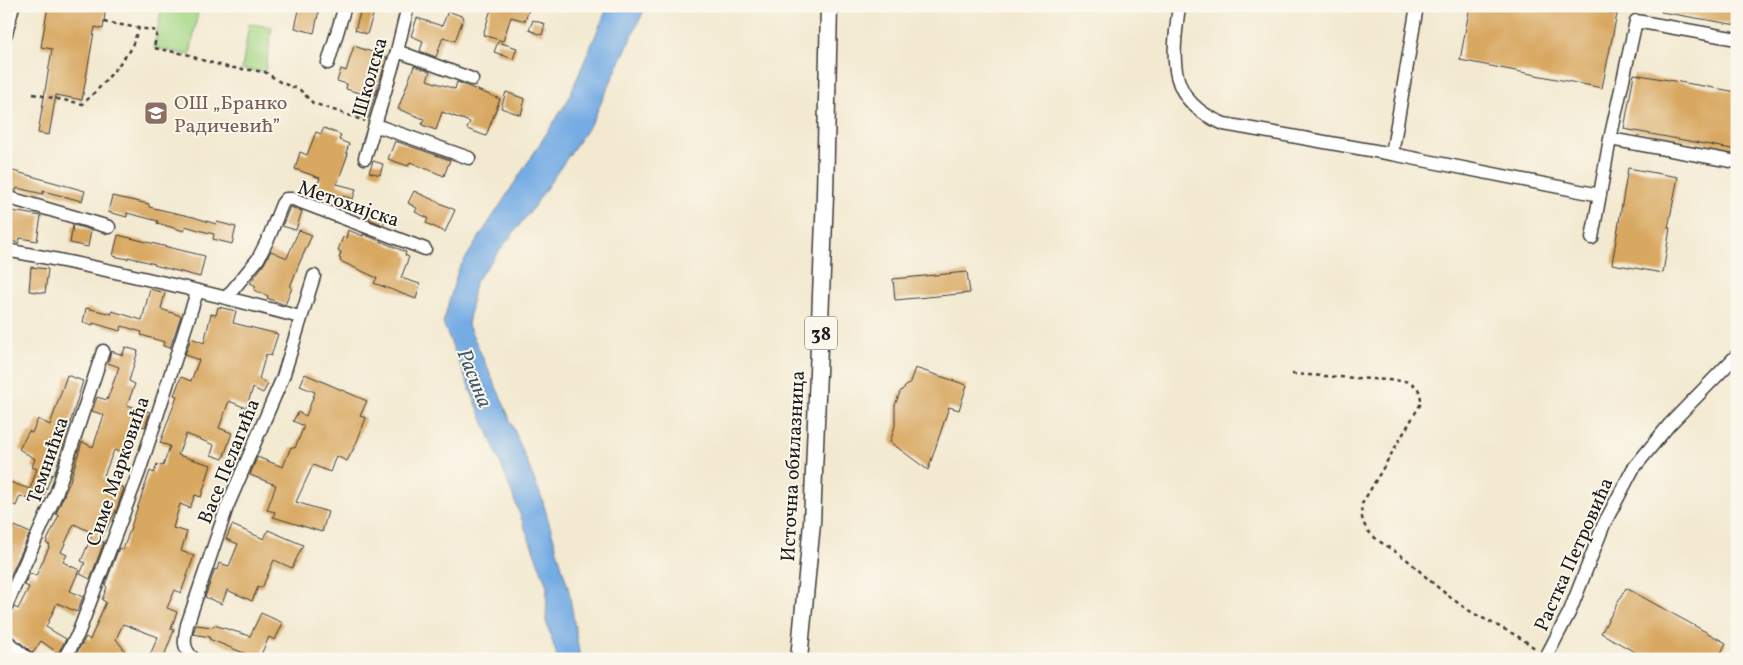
<svg xmlns="http://www.w3.org/2000/svg" width="1743" height="665" viewBox="0 0 1743 665" font-family="Vollkorn,serif">
  <style>
    .green { fill: #a5d786; stroke: #607a51 }
    .water { fill: #75ace4; stroke: #486480 }
    .building { fill: #d8a761 }
    .lines { fill: none; stroke-linecap: round; stroke-linejoin: round }
    .minor-casing { stroke: #3c3b37; stroke-width: 15 }
    .major-casing { stroke: #3c3b37; stroke-width: 19 }
    .path { stroke: #3c3b37; stroke-width: 2.5; stroke-dasharray: 4 4; stroke-linecap: butt }
    .minor { stroke: #fff; stroke-width: 12 }
    .major { stroke: #fff; stroke-width: 16 }
    .labels { text-anchor: middle; stroke-width: 4; stroke-linejoin: round; paint-order: stroke }
    .shield { fill: #fbf7ec; stroke: #5f5e5a; stroke-width: 1 }
    .shield-label { font-size: 19px; font-weight: bold; fill: #1c1c1c }
    .street-label { font-size: 20px; fill: #1c1c1c; stroke: #fbf7ec }
    .education-label { font-size: 20px; fill: #785e54; stroke: #fbf7ec; text-anchor: start }
    .water-label { font-size: 21px; font-style: italic; fill: #40566c; stroke: #fbf7ec }
  </style>
  <rect width="100%" height="100%" fill="#fbf7ec"/>
  <filter id="ink" filterUnits="userSpaceOnUse"><feTurbulence type="fractalNoise" baseFrequency=".02" numOctaves="2"/><feDisplacementMap in="SourceGraphic" scale="10" xChannelSelector="R" yChannelSelector="G"/><feConvolveMatrix kernelMatrix="1 2 1 2 8 2 1 2 1" color-interpolation-filters="sRGB"/></filter>
  <filter id="wash" filterUnits="userSpaceOnUse"><feTurbulence type="fractalNoise" baseFrequency=".0096" numOctaves="4" result="noise"/><feDisplacementMap in="SourceGraphic" scale="20" xChannelSelector="R" yChannelSelector="G"/><feGaussianBlur stdDeviation="1.12" result="paint"/><feColorMatrix in="noise" values="0 0 0 0 0 0 0 0 0 0 0 0 0 0 0 0 0 1.4 0 .05"/><feComposite in="paint" operator="in"/></filter>
  <g filter="url(#wash)">
    <rect width="100%" height="100%" fill="#f3e9d0"/>
    <!-- green -->
    <path class="green" d="M162,6H199L190,55L154,48Z
      M249,24L272,27L265,72L242,69Z"/>
    <!-- water -->
    <path class="water" d="M608,6H646L593,120L532,209L475,282L468,325L502,400L542,499L569,591L580,659H558L546,621L547,586L500,462L443,323L458,270L567,102Z"/>
    <g id="blocks">
      <!-- building -->
      <path class="building" d="M48,6H106L103,29L95,27L82,100L56,95L49,135L38,133L52,49L41,47Z
        M300,6H320L314,33L295,28Z
        M362,6H376L367,34L355,30Z
        M492,6H530L525,21L511,17L503,41L483,35Z
        M1470,6H1579L1617,14L1602,88L1460,60Z
        M1662,6H1737V25L1661,12Z
        M448,11L464,17L455,41L443,37L436,57L420,51L423,41L411,36L417,18L442,26Z
        M533,20L545,24L542,35L529,30Z
        M498,42L517,48L513,59L494,52Z
        M354,46L387,57L368,118L357,115L363,94L346,89L347,84L337,81L341,69L346,71Z
        M414,66L430,72L427,80L455,89L457,82L500,99L486,136L467,129L470,122L442,112L436,130L422,125L424,119L398,109Z
        M1634,74L1737,92V150L1624,129Z
        M506,92L525,99L521,115L501,108Z
        M324,128L341,135L339,140L349,144L346,153L348,154L337,184L356,189L353,199L331,193L328,204L313,198L320,178L295,169L300,152L307,155L316,132L321,134Z
        M395,141L450,160L444,176L410,162L408,166L388,159Z
        M373,161L383,164L380,175L369,172Z
        M1628,168L1678,177L1668,228H1670L1663,273L1612,264Z
        M6,169L85,191L82,201L43,191V194L17,188L16,191L6,188Z
        M414,191L455,210L445,232L426,223L428,218L415,212L417,208L408,203Z
        M112,196L149,204V207L193,217L216,224L217,222L236,227L232,244L213,239L214,234L202,231L185,226L184,231L157,223L158,221L127,213V217L108,212Z
        M290,207L302,211L296,230L282,226Z
        M6,210L41,216L37,241L20,238L19,243L6,240Z
        M371,215L385,221L383,225L369,219Z
        M73,225L91,230L88,247L70,243Z
        M299,230L312,235L299,264L290,287L292,288L285,305L267,298L268,296L254,290L256,286L250,283L264,264L271,251L287,258Z
        M348,230L363,236V234L406,252L405,255L409,257L401,278L420,284L416,299L374,283L377,278L340,261L341,259L339,258L341,252L338,250L343,237L346,238Z
        M118,235L205,256L200,277L154,265L155,264L128,257V259L113,256Z
        M31,267L48,269L45,293L29,291Z
        M967,272L970,293L895,300L893,279Z
        M150,289L165,293L161,309L181,316L170,348L163,346L164,342L141,335L142,332L122,326L120,331L93,323V325L83,323L86,308L112,314V311L142,320Z
        M218,307L236,311L233,323L278,334L271,356L266,354L259,379L268,384L263,393L253,388L246,408L229,401L219,428L232,433L223,459L211,455L214,445L186,434L178,455L211,465L201,497L195,495L190,508L180,504L173,528L187,532L181,551L194,556L181,593L175,590L167,608L177,612L171,629L174,630L163,659H148L158,637L123,624L116,639L125,651L114,659H73L86,637L90,640L106,602L102,600L107,587L105,585L119,548L123,550L150,471L154,473L157,464L163,466L170,446L160,443L177,396L174,395L181,377L191,381L199,360L185,355L191,338L204,343L211,314L216,315Z
        M125,347L138,351L129,381L135,384L127,405L150,412L145,427L138,425L126,455L114,450L103,478L124,488L117,508L100,541L104,542L90,579L80,574L85,563L81,561L93,533L74,524L61,552L67,555L63,562L79,570L70,591L83,597L77,612L57,603L46,627L66,639L58,653L41,641L33,653L11,635L6,633V614L11,612L14,607L18,609L29,587L24,585L30,573L36,576L50,545L46,543L59,515L56,514L70,481L82,442L93,447L104,415L92,411L97,397L107,400L119,367L108,363L111,351L123,355Z
        M915,368L967,385L959,410L949,407L928,470L890,442L895,426V405L900,392L910,382Z
        M305,374L367,401L360,416L366,418L356,444L347,461L336,456L330,472L313,465L296,502L328,512L322,532L273,517L275,512L267,510L276,485L250,475L257,457L283,467L291,447L295,448L304,426L293,421L298,412L306,416L315,392L300,386Z
        M67,375L83,381L54,475L52,474L43,498L36,495L34,501L20,496L16,506L6,502V492L10,482L30,489L37,469L32,467L35,459L19,449L29,431L32,433L38,419L50,425Z
        M232,525L264,539L268,530L303,545L292,568L274,560L262,588L258,587L252,601L227,590L222,604L205,597L215,569L217,570L219,563L229,566L238,544L226,539Z
        M15,526L30,533L6,586V531L11,534Z
        M1626,588L1726,643L1718,659H1647L1601,633Z
        M261,613L283,623L275,640L269,637L259,659L209,639L210,637L193,634L196,625L213,627L214,625L250,636Z"/>
    </g>
  </g>
  <g filter="url(#ink)">
    <use href="#blocks" fill-opacity="0" stroke="#3c3b37" stroke-width="1"/>
    <g class="lines">
      <!-- minor casing -->
      <g class="minor-casing">
        <path id="minor" d="M1179,6C1172,60 1166,100 1224,124L1392,154
          M1417,6L1392,154L1600,195
          M6,34L13,6
          M397,51L472,79
          M328,63L345,6
          M375,125L469,158
          M1610,139L1737,162
          M365,158L397,51L408,6
          M6,197L109,227
          M1592,238L1610,139L1636,21L1737,39
          M6,250C105,268 203,291 300,317
          M226,298L258,259L269,237L282,204L286,199H293L425,249
          M6,606L56,494L103,351
          M6,641L28,659
          M64,659L78,634L139,472L197,292
          M194,659C182,649 184,639 187,625L227,507L283,377L314,276
          M1545,659L1570,611L1604,524L1633,469L1669,425L1737,355"/>
      </g>
      <!-- major casing -->
      <g class="major-casing">
        <path id="major" d="M799,659L812,523L825,195L829,6"/>
      </g>
      <!-- path -->
      <path class="path" d="M104,22L157,31L154,48L190,55L198,59L227,67L265,72L280,82L300,90L313,103L365,121
        M33,94L83,104L102,85L130,51L139,28
        M1292,374L1404,381C1417,383 1423,393 1420,405L1362,504C1357,535 1385,543 1406,559C1413,564 1419,571 1426,577C1438,588 1451,598 1465,608C1488,623 1516,632 1537,650"/>
      <!-- minor -->
      <use href="#minor" class="minor"/>
      <!-- major -->
      <use href="#major" class="major"/>
    </g>
  </g>
  <!-- icons -->
  <defs>
    <g id="school-square" transform="scale(1.25)"><rect x="-9" y="-9" width="18" height="18" rx="4" fill="#8d6e63" stroke="#fbf7ec"/><path d="M0-5L7-2L0 1L-7-2ZM-4 1L0 2.5L4 1V4Q0 6-4 4Z" fill="#fff"/></g>
  </defs>
  <g fill-rule="evenodd">
    <use href="#school-square" x="156" y="113"/>
  </g>
  <g class="labels">
    <!-- shield labels -->
    <rect class="shield" x="805" y="316.5" width="32" height="33" rx="4"/>
    <g class="shield-label">
      <text x="821" y="340">38</text>
    </g>
    <!-- street labels -->
    <g class="street-label">
      <text transform="translate(369 77) rotate(-74)" y="7">Школска</text>
      <text transform="translate(349 203) rotate(19)" y="7">Метохијска</text>
      <text transform="translate(47 460) rotate(-71)" y="7">Темнићка</text>
      <text transform="translate(228 461) rotate(-68)" y="7">Васе Пелагића</text>
      <text transform="translate(792 466) rotate(-87)" y="7">Источна обилазница</text>
      <text transform="translate(117 471) rotate(-71)" y="7">Симе Марковића</text>
      <text transform="translate(1573 554) rotate(-66)" y="7">Растка Петровића</text>
    </g>
    <!-- education labels -->
    <g class="education-label">
      <text x="174" y="109">ОШ „Бранко<tspan x="174" dy="23">Радичевић”</tspan></text>
    </g>
    <!-- water labels -->
    <g class="water-label">
      <text transform="translate(475 378) rotate(68)" y="7">Расина</text>
    </g>
  </g>
  <!-- margin -->
  <rect width="1743" height="665" fill="none" stroke="#fbf7ec" stroke-width="25"/>
</svg>
